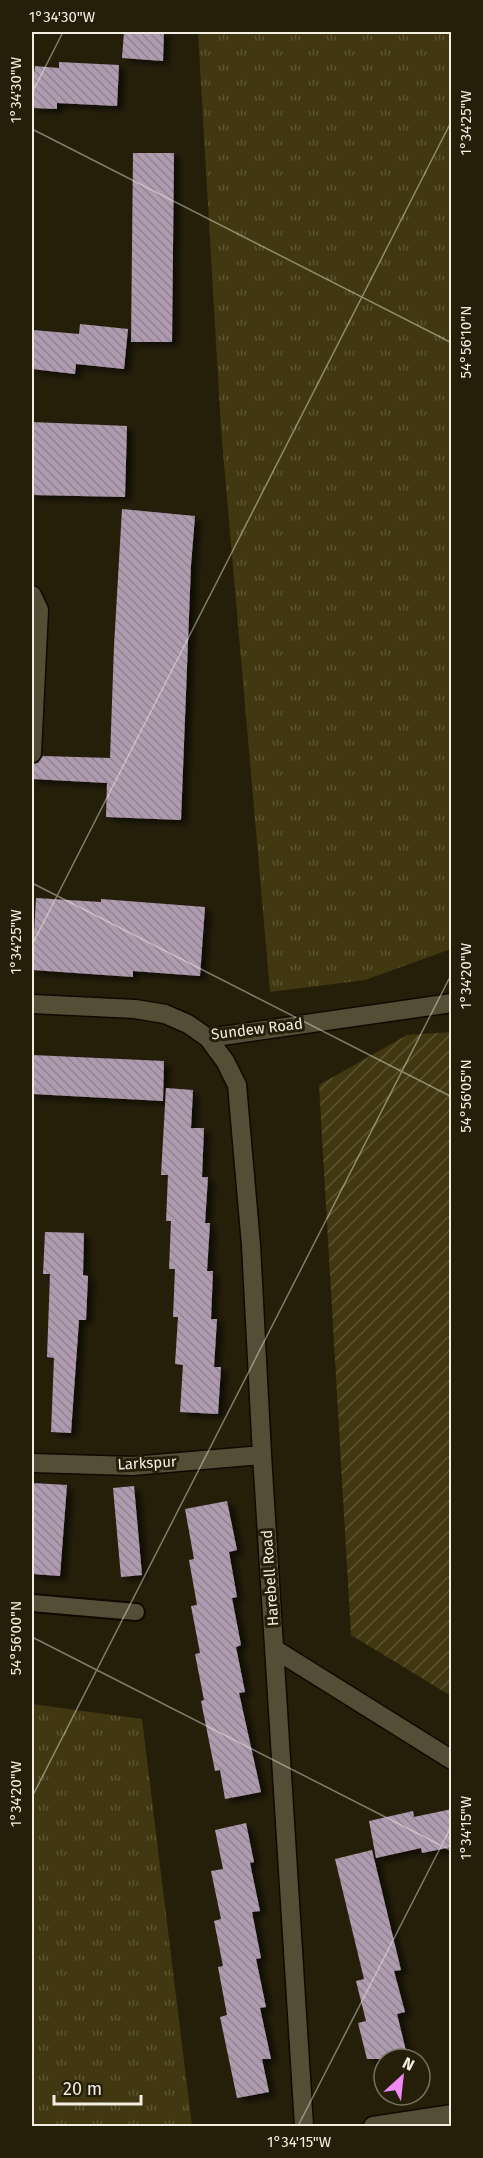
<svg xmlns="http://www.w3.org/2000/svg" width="483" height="2158" viewBox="0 0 483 2158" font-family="'Fira Sans',sans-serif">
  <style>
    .grass { fill: url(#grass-tufts) }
    .garden { fill: url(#garden-furrows) }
    .building { fill: url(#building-back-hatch); filter: url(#shadow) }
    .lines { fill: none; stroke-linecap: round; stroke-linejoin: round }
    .service-casing { stroke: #0f0900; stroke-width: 20 }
    .minor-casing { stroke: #0f0900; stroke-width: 21 }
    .service { stroke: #544e37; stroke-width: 16 }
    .minor { stroke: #544e37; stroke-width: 18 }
    .ticks { fill: none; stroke: #f2eee1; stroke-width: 1.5; stroke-opacity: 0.45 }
    .labels { text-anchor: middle; stroke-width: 6; stroke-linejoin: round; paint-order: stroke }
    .street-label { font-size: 15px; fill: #f2eee1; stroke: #251f0a }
    .neatline { fill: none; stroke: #f2eee1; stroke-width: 2 }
    .ticks-label { font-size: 15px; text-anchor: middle; fill: #f2eee1 }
  </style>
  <defs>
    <pattern id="grass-tufts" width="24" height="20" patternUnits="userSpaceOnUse" patternTransform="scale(1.5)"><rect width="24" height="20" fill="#413710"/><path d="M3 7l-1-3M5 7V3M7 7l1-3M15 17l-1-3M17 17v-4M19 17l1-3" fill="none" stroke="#5d5432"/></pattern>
    <pattern id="garden-furrows" width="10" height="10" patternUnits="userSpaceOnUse" patternTransform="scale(1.5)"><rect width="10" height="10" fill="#413710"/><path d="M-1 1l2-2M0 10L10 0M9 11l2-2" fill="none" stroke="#5d5432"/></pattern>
    <pattern id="building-back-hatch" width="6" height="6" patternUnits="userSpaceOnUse" patternTransform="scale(1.5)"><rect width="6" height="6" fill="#af9baf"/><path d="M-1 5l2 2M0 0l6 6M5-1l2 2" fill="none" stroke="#90828f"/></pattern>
    <filter id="shadow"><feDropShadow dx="6" dy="4" stdDeviation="3" flood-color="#0009"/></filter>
  </defs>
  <rect width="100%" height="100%" fill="#251f0a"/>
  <!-- grass -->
  <path class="grass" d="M198,32H451V949L365,980L270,992L221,429Z
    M32,1704L142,1719L192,2126H32Z"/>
  <!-- garden -->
  <path class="garden" d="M451,1032H452L451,1696L351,1635L319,1085L407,1035Z"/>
  <!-- building -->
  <path class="building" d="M124,32H164L163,61L122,58Z
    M59,62L119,65L117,106L57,103V109L32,108V73H34L35,66L59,68Z
    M133,153H174L172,342H131Z
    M80,324L128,329L124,369L76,364L75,374L32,369L33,330L79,334Z
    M32,422L127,426L125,497L32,495Z
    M122,509L195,516L191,565L181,820L106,817L107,783L32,779V764L38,763L43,756L110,758L114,646Z
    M36,898L101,902V899L205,907L200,976L133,971V977L32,970Z
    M32,1055L164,1061L163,1101L32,1094Z
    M166,1088L193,1090L191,1128H204L202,1177H208L205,1223H210L207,1271H213L211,1319H217L214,1367H221L218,1414L180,1412L183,1365L175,1364L178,1317H173L175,1269H169L171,1221H166L168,1175H161Z
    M45,1232L84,1233L83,1275L88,1276L86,1320H79L71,1433L51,1432L54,1358L47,1357L50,1274H43Z
    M32,1483L67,1485L60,1576L32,1574Z
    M134,1486L142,1575L121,1577L113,1488Z
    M227,1501L237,1550L229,1552L237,1597L232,1598L241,1645L236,1647L245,1692L239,1693L261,1792L225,1799L220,1770L215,1771L201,1701L204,1700L195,1654L200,1653L191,1606L197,1605L189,1560L194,1559L185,1509Z
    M452,1809V1847L422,1853L421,1848L376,1858L369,1821L413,1811L414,1817Z
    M246,1823L254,1862L250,1863L260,1911L252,1912L261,1958L256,1959L266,2007L260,2008L271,2059H262L269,2092L237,2098L220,2017L227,2015L218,1967L223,1966L214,1921L221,1919L211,1871L223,1869L215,1830Z
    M372,1850L401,1970L394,1971L405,2012L397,2014L408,2059H367L358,2023L366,2021L356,1981L364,1979L335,1859Z"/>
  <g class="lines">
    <!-- service casing -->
    <g class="service-casing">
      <path id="service" d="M32,1603L136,1612"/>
    </g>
    <!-- minor casing -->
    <g class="minor-casing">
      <path id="minor" d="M32,595L39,610L32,753
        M32,1004L135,1009L165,1014L188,1024L208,1038L225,1061L237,1085L251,1245L262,1455L304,2126
        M208,1038L452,1003
        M32,1463L132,1466L262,1455
        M276,1650L452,1760
        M373,2126L452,2114"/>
    </g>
    <!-- service -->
    <use href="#service" class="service"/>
    <!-- minor -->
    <use href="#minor" class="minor"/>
  </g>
  <!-- ticks -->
  <path class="ticks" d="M32,93L63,32M32,129L452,343M32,883L452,1097M32,945L452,120M32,1637L452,1851M32,1797L452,973M298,2126L452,1825"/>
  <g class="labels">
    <!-- street labels -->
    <g class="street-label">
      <text transform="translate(257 1029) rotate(-7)" y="5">Sundew Road</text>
      <text transform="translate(147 1463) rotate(-3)" y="5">Larkspur</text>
      <text transform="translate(270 1578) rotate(-94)" y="5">Harebell Road</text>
    </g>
  </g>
  <!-- border -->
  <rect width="483" height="2158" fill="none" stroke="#251f0a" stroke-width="66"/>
  <!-- north arrow -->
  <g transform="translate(402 2077) rotate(27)"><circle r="28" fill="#251f0a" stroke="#777260" stroke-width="1.5"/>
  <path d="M0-4.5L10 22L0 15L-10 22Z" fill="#f18af4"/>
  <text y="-9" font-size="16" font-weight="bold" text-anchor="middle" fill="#f2eee1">N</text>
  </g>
  <!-- scale -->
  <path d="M54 2095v9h87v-9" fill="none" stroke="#f2eee1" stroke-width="3"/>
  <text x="63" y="2095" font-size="18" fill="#f2eee1" stroke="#251f0a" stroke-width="4.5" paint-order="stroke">20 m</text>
  <rect x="33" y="33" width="417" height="2092" class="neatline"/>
  <g class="ticks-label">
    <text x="62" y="22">1°34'30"W</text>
    <text transform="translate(16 90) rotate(-90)" y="5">1°34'30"W</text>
    <text transform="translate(466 123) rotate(-90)" y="5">1°34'25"W</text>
    <text transform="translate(466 342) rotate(-90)" y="5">54°56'10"N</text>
    <text transform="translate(16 942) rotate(-90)" y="5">1°34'25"W</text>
    <text transform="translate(466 976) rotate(-90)" y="5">1°34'20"W</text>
    <text transform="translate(466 1096) rotate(-90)" y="5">54°56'05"N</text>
    <text transform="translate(16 1638) rotate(-90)" y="5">54°56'00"N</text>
    <text transform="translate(16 1794) rotate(-90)" y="5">1°34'20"W</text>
    <text transform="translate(466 1828) rotate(-90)" y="5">1°34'15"W</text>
    <text x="299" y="2147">1°34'15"W</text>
  </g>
</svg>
